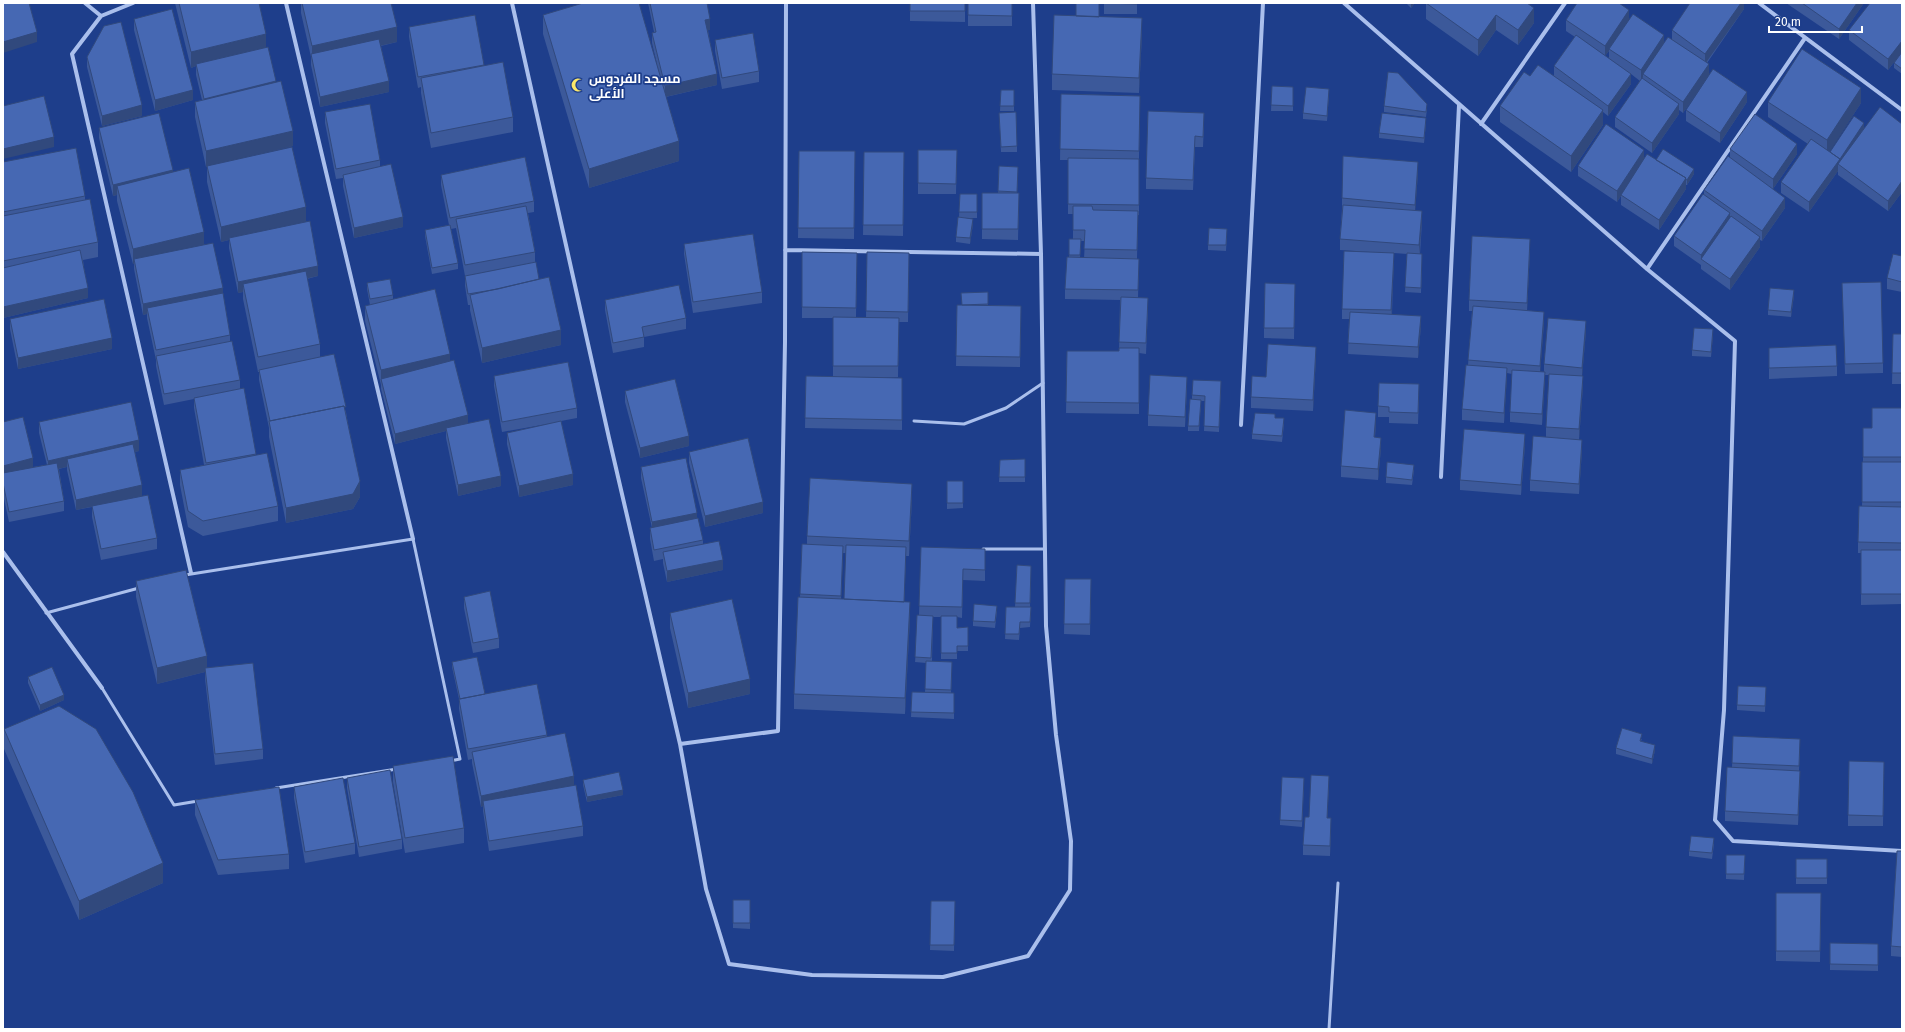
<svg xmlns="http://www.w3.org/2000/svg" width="1905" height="1032" viewBox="0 0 1905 1032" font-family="'Fira Sans',Cairo,sans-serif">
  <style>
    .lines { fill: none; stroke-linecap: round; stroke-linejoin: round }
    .service { stroke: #aabfec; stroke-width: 3 }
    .minor { stroke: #aabfec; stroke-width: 4 }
    .wall { fill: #3c599a; fill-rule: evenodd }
    .shaded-wall { fill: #31497d }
    .building { fill: #4668b3; stroke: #31497d }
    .labels { text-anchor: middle; stroke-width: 3.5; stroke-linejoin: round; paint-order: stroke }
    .poi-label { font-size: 13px; font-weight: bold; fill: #fff; stroke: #1e3e8b; text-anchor: start }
  </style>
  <rect width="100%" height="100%" fill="#1e3e8b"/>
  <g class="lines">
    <!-- service -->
    <path class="service" d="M914,421L964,424L1006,408L1043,383
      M983,549H1045
      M185,575L413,539L460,759L450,761
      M46,613L139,588
      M102,688L174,805L198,801
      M276,788L397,769
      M1329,1029L1338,883"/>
    <!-- minor -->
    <path class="minor" d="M85,3L101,16
      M133,3L101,16L72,54L191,573
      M286,3L413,539
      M512,3L609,438L680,744L778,731L785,342L786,3
      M1344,3L1647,269L1735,341L1724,710L1715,820L1733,841L1902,851
      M1759,3L1902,110
      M1481,124L1565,3
      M785,250L1041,254
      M1647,269L1805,38
      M1241,425L1263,3
      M1441,477L1459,105
      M3,552L102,688
      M680,744L706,889L729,964L812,975L943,977L1028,956L1070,890L1071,841L1056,735L1046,626L1041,254L1033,3"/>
  </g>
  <!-- wall -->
  <path class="wall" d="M175,3H259L266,47L293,146L206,167L195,117V102L202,100L196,75V66L191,68Z
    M301,3H391L397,42L381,46L389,92L320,107L311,65V57L301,13Z
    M648,3H707L710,30H708L717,85L666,97L679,161L589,188L543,34V15L657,64L652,43V33L654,32Z
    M826,3H895V4H826Z
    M910,3H965V22L910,21Z
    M968,3H1012V26H968Z
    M1104,3H1137V14H1104Z
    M1406,3H1415L1411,8Z
    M1426,3H1527L1534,23L1518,45L1496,30L1478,56L1426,19Z
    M1744,3V9L1707,63L1709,75L1683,113L1679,110V114L1652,153L1615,127V117L1640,81L1631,74V84L1608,116L1603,112V125L1571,172L1500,122V106L1530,76H1554V66L1575,37L1566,31V20H1629L1664,43L1672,39V30ZM1609,51V58L1605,56Z
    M1786,3H1864L1839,39Z
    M1076,16L1099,17L1142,34L1139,93L1052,90V74Z
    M134,19L193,100L155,111L134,30Z
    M409,27L484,65L513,117V132L431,148L421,93V87L418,88L409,37Z
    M1849,30L1902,52L1888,70L1849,40Z
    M715,40L759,71V82L722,89L715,51Z
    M1902,52V74L1894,68V63Z
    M87,57L142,116L102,126L87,67Z
    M1272,86L1293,87V111H1271Z
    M1001,90H1014V111H1000Z
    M1061,94L1140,96L1139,158V215H1138L1137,259H1139L1138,298L1148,309L1146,354L1139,353V414L1066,413L1067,351H1119L1120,300L1065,299V289L1069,257V239H1073V214H1068V160H1060ZM1081,241H1085L1084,258H1080Z
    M1329,94L1327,121L1303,119V113Z
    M1747,102L1720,143L1686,121V110Z
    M1768,102L1861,103L1829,152H1830L1864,128L1902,124V192L1888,211L1838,175V171L1809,212L1781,193V182L1808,144L1768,117Z
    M1384,106L1427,109L1426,117L1384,112Z
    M325,112L380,160V167L403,227L354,238L343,186V178L336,179L325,123Z
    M999,113L1017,146V152H1001Z
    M1426,123L1424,143L1379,138V133Z
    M1204,124L1203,147H1195L1193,190L1146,189V178Z
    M99,128L173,172L204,244L223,295L230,335V342L240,380V389L256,455L278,506V521L203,536L188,527L180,485V470L204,465L194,408V399L164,405L156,366V360L147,318V314L143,315L134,269V264H133L117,201V195L113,196L99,138Z
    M1730,149L1797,154L1773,189L1785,208L1762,241L1760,240V247L1730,290L1701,269V265L1674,246V236L1704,195V190L1730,158Z
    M918,150H957L956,194H918Z
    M799,151H855L854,239L798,238Z
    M864,152H904L903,236L863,235Z
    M1644,159L1656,160L1694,174L1687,185H1686V189L1659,230L1621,205V196L1617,202L1578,176V166Z
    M3,162L85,196V200L98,242V257L83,260L88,298L3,318Z
    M207,166L306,222L318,276L307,279L320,344V357L346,412L360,497L353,509L286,523L269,437V428L259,380V372H258L243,299V292L238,293L229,248V240L221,242L207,182Z
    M999,166L1018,167L1017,193H1019L1018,240L982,239V193H998Z
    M1418,173L1415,211L1422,222L1420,254L1422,259L1421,293L1405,292L1407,254L1394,253L1392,314L1421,326L1418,358L1348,354L1349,319H1342V309L1370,252L1340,250V239L1342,209V198Z
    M441,175L534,201V212L528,213L535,252V262L539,279L561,345L482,363L470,310V305H468L465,286V276L456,228L451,229L458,263V269L432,274L425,236V230L449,225L441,185Z
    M960,194H977V218H963L973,224L970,244L956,242V237L959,217Z
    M1227,234L1226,251L1208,250V245Z
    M684,244L762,292V303L693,313L684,254Z
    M1530,249L1527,311L1544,323L1540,372H1544V364L1586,331L1582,376L1583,386L1579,440L1582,450L1579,494L1530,491V480L1546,437V427L1549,375H1545L1542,425L1510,422V412L1512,374L1507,373L1504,423L1462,420V409L1468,365L1472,311H1469V300Z
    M802,252L857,253L856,317H866L867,252L909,253L908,322H899L898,377H844L902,378V430L805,428L806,376L833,377V318H802Z
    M1902,256V292L1887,289V278Z
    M367,283L393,295V299L450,361L468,423L501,486L458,496L446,438V431L395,444L381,389V385L365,321V306L370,305L367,289Z
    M1842,283L1883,363V373L1845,374Z
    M1295,284L1294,339L1264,338V328Z
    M988,292V305L1021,306L1020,367L956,366L957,305H962Z
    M1794,295L1791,317L1768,315V310Z
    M605,300L686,318V329L644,337V347L613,353L605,310Z
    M10,319L112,349L18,369L10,329Z
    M1893,334H1902V384H1892Z
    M1713,335L1711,357L1692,356V350Z
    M1769,348L1837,366V376L1769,379Z
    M1316,357L1313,411L1251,408V397L1266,377Z
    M494,376L577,408V418L561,421L573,485L519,497L507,444V433L553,423L502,432L494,386Z
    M1221,381L1219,432L1204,431L1205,401H1201L1199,431H1188V426L1192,399V395Z
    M1187,387L1185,427L1148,426V415Z
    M625,391L689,446L640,458L625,402Z
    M1419,395L1418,424L1389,423V417H1378V406Z
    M1902,408V604L1861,605V553H1858V542L1862,506L1863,462V428H1872Z
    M1275,418L1284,424L1282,442L1252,439V434Z
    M3,422L33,467L47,465L39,433V422L139,451L135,452L142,496L101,505L157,538V549L101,560L92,517V507L76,510L67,470V467L59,469L64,501V511L9,522L3,494Z
    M1376,424L1375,437L1381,448L1378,480L1341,477V466Z
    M1525,445L1521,495L1460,490V480Z
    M689,452L763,513L705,527L689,463Z
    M1025,459V482H999L1000,460Z
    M641,467L697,518L703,540V544L723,570L667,582L663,563V559L654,561L650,539V528H652L641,478Z
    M1414,470L1412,485L1386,483V477Z
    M947,481H963V508L947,509Z
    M912,499L909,556H906L904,602L910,617L905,714L794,709V694L800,597L802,544H807V536ZM843,553H846L844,599H841Z
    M921,547L985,560V581L963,580L962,618L957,617V628L968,627V651H957V659H941V617H933L932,661L952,662L951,693H954V719L911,717L912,692H925L926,663L915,662L919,615Z
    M1017,565L1031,566L1030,607H1031L1030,627L1020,628L1019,640L1005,639L1006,607H1015Z
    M1065,579H1091L1090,635L1064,634Z
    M136,581L207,668L263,749V759L215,765L205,679V672L157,684L136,597Z
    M464,597L499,638V648L473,653L464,608Z
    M997,611L995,628L973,626V621Z
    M670,613L750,694L688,708L670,628Z
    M452,662L485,694L547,735V737L574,786L583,826V836L489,851L483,811V806L481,807L472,763V759L468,760L459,709V699L452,667Z
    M28,677L64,700L40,711L28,683Z
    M1766,687L1765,712L1737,710V705Z
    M4,729L163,883L79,920L4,749Z
    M1733,736L1800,750L1799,771L1800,781L1798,825L1725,821V811L1732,767Z
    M1642,739L1641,741L1655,750L1652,764L1616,754V748Z
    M1884,762L1883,826H1848V815Z
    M393,766L464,828V843L405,853L393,782Z
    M347,778L402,839V849L359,857L347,788Z
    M583,780L623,795L587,802L583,785Z
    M1304,783L1302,827L1280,825V820Z
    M294,787L355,843V854L305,863L294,798Z
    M1329,787L1327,818L1331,828L1330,856L1303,855V845L1309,817Z
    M195,800L289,854V869L218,875L195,815Z
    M1714,844L1712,859L1689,856V851Z
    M1902,851V957L1891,956V946Z
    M1726,855H1745L1744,880L1726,879Z
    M1796,859H1827V884H1796Z
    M1776,893H1821L1820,962L1776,961Z
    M750,900V929L733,928V923Z
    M931,901H955L954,951L930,950Z
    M1830,943L1878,944V971L1830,970Z"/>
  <!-- shaded-wall -->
  <path class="shaded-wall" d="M1411,3H1415L1411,8Z
    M1741,3H1744V9L1705,64V54Z
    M1857,3H1864L1839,39V29Z
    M1534,8V23L1518,45V30Z
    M1629,10V20L1609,49V51L1605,56V46Z
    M1496,15V30L1478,56V40Z
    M1142,18V34L1139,93V78Z
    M710,19V30L705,31V20Z
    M397,27V42L312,61V46Z
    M37,32V42L3,53V42Z
    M266,34V49L196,64V66L191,68V52Z
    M1664,35V45L1643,74V77L1641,81V70Z
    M1902,41V52L1888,70V59Z
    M1709,64V75L1683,113V102Z
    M717,74V85L665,97V86Z
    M1631,74V84L1608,116V106Z
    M276,81V92L204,109V99Z
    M389,81V92L320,107V97Z
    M1861,88V103L1827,156V140Z
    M1329,89V94L1327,121V116Z
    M193,90V100L155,111V100Z
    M1747,92V102L1720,143V133Z
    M1679,104V114L1652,153V143Z
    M142,105V116L102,126V116Z
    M1603,110V125L1571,172V156Z
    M1426,118V123L1424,143V138Z
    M1864,123V128L1840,164V159Z
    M293,131V146L206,167V151Z
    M54,137V147L3,159V149Z
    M679,141V161L589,188V169Z
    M1797,144V154L1773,189V179Z
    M1644,150V160L1621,195V196L1617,202V191Z
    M1840,159V165L1838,164V171L1809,212V202Z
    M1418,162V173L1415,215V205Z
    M1694,169V174L1687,185V180Z
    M173,170V181L117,186V195L113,196V185Z
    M1686,178V189L1659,230V220Z
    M1902,181V192L1888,211V201Z
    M1785,198V208L1762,241V231Z
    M306,207V223L229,238V240L221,242V227Z
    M1422,211V222L1419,255V245Z
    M1730,213V223L1701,259V265V255Z
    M403,217V227L354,238V228Z
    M973,219V224L970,244V238Z
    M204,232V247L134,259V264H133V249Z
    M1760,237V247L1730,290V279Z
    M1530,239V249L1527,314V303Z
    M1394,253V263L1391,321V310Z
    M318,266V276L245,292L243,284V292L238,293V282Z
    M88,288V298L3,318V307Z
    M223,288V298L147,308V314L143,315V304Z
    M1794,290V295L1791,317V312Z
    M1544,312V323L1540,376V366Z
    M1421,316V326L1418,358V347Z
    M1586,321V331L1582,378V368Z
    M1713,329V335L1711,357V352Z
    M561,330V345L482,363V348Z
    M112,338V349L18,369V358Z
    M1316,347V357L1313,411V400Z
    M450,354V369L381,379V385V370Z
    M1507,368V379L1504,423V413Z
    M1545,372V383L1542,425V414Z
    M1583,376V386L1579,440V429Z
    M1187,377V387L1185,427V417Z
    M1376,413V424L1374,448V437Z
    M468,415V425L446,428V431L395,444V434Z
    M1525,434V445L1521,495V485Z
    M689,436V446L640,458V448Z
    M1381,438V448L1378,480V469Z
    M139,440V451L69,467L67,459V467L48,471V461Z
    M1582,440V450L1579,494V484Z
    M33,458V469L3,476V466Z
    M573,474V485L519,497V486Z
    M501,476V486L458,496V485Z
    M360,481V497L353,509L286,523V508Z
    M912,484V499L909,556V541Z
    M142,485V496L76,510V500Z
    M763,502V513L705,527V516Z
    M697,513V523L652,533V522Z
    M843,546V556L841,606V596Z
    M906,547V558L904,614V603Z
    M723,560V570L667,582V571Z
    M910,602V617L905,714V698Z
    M207,656V672L205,668V672L157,684V668Z
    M750,679V694L688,708V693Z
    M64,695V700L40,711V705Z
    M1655,745V750L1652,764V759Z
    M1800,771V781L1798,825V815Z
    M574,776V787L483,801V806L481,807V796Z
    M1329,776V787L1327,828V818Z
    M623,790V795L587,802V797Z
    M1331,818V828L1330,856V846Z
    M163,863V883L79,920V901Z"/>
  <!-- building -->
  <path class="building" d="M3,3H29L37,32L3,42Z
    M179,3H259L266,34L191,52Z
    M302,3H391L397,27L312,46Z
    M583,3H639L679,141L589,169L543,15Z
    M650,3H707L710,19L705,20L717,74L665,86L652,33L656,32Z
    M910,3H965V11H910Z
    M968,3H1012V16L968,15Z
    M1076,3H1099V17L1076,16Z
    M1104,3H1137V4Z
    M1426,3H1527L1534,8L1518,30L1496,15L1478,40Z
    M1577,3H1619L1629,10L1605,46L1566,20Z
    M1690,3H1741L1705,54L1672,30Z
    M1802,3H1857L1839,29Z
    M1870,3H1902V41L1888,59L1849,30Z
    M172,9L193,90L155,100L134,19Z
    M1633,14L1664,35L1641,70L1609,49Z
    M475,15L484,65L418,77L409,27Z
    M1054,15L1142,18L1139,78L1052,74Z
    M121,22L142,105L102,116L87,57L104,26Z
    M753,33L759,71L722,78L715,40Z
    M1576,35L1631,74L1608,106L1554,66Z
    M1668,37L1709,64L1683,102L1643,74Z
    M379,39L389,81L320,97L311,54Z
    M268,47L276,81L204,99L196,64Z
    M1802,49L1861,88L1827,140L1768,102Z
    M1902,52V69L1894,63Z
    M503,62L513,117L431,133L421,78Z
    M1538,65L1603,110L1571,156L1500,106L1524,72L1530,76Z
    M1713,69L1747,92L1720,133L1686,110Z
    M1388,72L1398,73L1427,104L1426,112L1384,106Z
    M1642,78L1679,104L1652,143L1615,117Z
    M281,81L293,131L206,151L195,102Z
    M1272,86L1293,87V106L1271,105Z
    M1306,87L1329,89L1327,116L1303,113Z
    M1001,90H1014V106H1000Z
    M1061,94L1140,96L1139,151L1060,149Z
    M44,96L54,137L3,149V106Z
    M370,104L380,160L336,169L325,112Z
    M1880,107L1902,124V181L1888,201L1838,164Z
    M1148,111L1204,113L1203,137L1195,136L1193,180L1146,178Z
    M1016,112L1017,146L1001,147L999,113Z
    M159,113L173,170L113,185L99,128Z
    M1382,113L1426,118L1424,138L1379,133Z
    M1755,114L1797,144L1773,179L1730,149Z
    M1854,116L1864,123L1840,159L1830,152Z
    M1606,124L1644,150L1617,191L1578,166Z
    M1811,139L1840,159L1809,202L1781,182Z
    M292,147L306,207L221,227L207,166Z
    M76,148L85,196L3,212V162Z
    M1663,149L1694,169L1687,180L1685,179L1686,178L1656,160Z
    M918,150H957L956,184L918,183Z
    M799,151H855L854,228H798Z
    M864,152H904L903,225H863Z
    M1647,154L1686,178L1659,220L1621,195Z
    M1343,156L1418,162L1415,205L1342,198Z
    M1728,156L1785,198L1762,231L1704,190Z
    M525,157L534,201L450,218L441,175Z
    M1068,158L1139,159V205L1068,204Z
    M391,164L403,217L354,228L343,175Z
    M999,166L1018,167L1017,192L998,191Z
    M189,168L204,232L133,249L117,186Z
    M982,193H1019L1018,229H982Z
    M960,194H977V212H959Z
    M1703,194L1730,213L1701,255L1674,236Z
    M90,199L98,242L3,261V216Z
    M1343,205L1422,211L1419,245L1340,239Z
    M526,206L535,252L465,265L456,219Z
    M1073,206H1092L1093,210L1138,211L1137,250L1084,249L1085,230H1073Z
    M1731,216L1760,237L1730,279L1701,259Z
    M958,217L973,219L970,238L956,237Z
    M310,221L318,266L238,282L229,238Z
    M450,225L458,263L432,268L425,230Z
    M1209,228L1227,229L1226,245H1208Z
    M753,234L762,292L693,302L684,244Z
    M1472,236L1530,239L1527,303L1469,300Z
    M1069,239H1081L1080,255H1069Z
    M213,243L223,288L143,304L134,259Z
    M80,250L88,288L3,307V268Z
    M1344,251L1394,253L1391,310L1342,309Z
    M802,252L857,253L856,308L802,307Z
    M867,252L909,253L908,312L866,311Z
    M1407,253L1422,254L1421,288L1405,287Z
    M1893,254L1902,256V282L1887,278Z
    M1067,257L1139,259L1138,290L1065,289Z
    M536,262L539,279L498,289L468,294L465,276Z
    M306,271L320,344L258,357L243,284Z
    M549,277L561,330L482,348L470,295Z
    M390,279L393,295L370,299L367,283Z
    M1881,282L1883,363L1845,364L1842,283Z
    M1265,283L1295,284L1294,328H1264Z
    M679,285L686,318L642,327L644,337L613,343L605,300Z
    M1770,288L1794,290L1791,312L1768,310Z
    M435,289L450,354L381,370L365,306Z
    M988,292V304L962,305L961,293Z
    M223,293L230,335L156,350L147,308Z
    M1121,297L1148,298L1146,343L1119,342Z
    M104,299L112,338L18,358L10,319Z
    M957,305L1021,306L1020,357L956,356Z
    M1473,306L1544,312L1540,366L1468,360Z
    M1350,312L1421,316L1418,347L1348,343Z
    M833,317L899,318L898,366H833Z
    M1548,318L1586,321L1582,368L1544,364Z
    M1694,328L1713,329L1711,352L1692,350Z
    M1893,334H1902V373H1892Z
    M232,341L240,380L164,394L156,356Z
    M1268,344L1316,347L1313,400L1251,397L1252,376L1266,377Z
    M1836,345L1837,366L1769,368V348Z
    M1119,348H1139V403L1066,402L1067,351H1119Z
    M334,354L346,407H344V406L270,421L259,370Z
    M454,360L468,415L395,434L381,379Z
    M568,362L577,408L502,422L494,376Z
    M1466,365L1507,368L1504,413L1462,409Z
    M1512,370L1545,372L1542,414L1510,412Z
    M1549,374L1583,376L1579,429L1546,427Z
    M1150,375L1187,377L1185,417L1148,415Z
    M806,376L902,378V420L805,418Z
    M675,379L689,436L640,448L625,391Z
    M1193,380L1221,381L1219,427L1204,426L1205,396L1192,395Z
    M1379,383L1419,384L1418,413L1389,412V407L1378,406Z
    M244,388L256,454L206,463L194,398Z
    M1190,399L1201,400L1199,426H1188Z
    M131,402L139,440L48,461L39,422Z
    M344,406L360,481L353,494L286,508L269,421Z
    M1872,408H1902V457H1863V428H1872Z
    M1345,410L1376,413L1374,437L1381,438L1378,469L1341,466Z
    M1255,413L1275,414V418H1284L1282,436L1252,434Z
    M23,417L33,458L3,466V422Z
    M489,419L501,476L458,485L446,428Z
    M561,421L573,474L519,486L507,433Z
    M1464,429L1525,434L1521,485L1460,480Z
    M1533,436L1582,440L1579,484L1530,480Z
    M748,438L763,502L705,516L689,452Z
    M133,444L142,485L76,500L67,459Z
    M267,453L278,506L203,521L188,511L180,470Z
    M686,458L697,513L652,522L641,467Z
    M1025,459V477H999L1000,460Z
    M1387,462L1414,465L1412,480L1386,477Z
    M1862,462H1902V502H1862Z
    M57,463L64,501L9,512L3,483V473Z
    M810,478L912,484L909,541L807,536Z
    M947,481H963V503H947Z
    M148,495L157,538L101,549L92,506Z
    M1859,506L1902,507V543L1858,542Z
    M698,518L703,540L654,550L650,528Z
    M719,541L723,560L667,571L663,552Z
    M802,544L843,546L841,596L800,594Z
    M846,545L906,547L904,602L844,599Z
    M921,547L985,549V570L963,569L962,607L919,606Z
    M1861,550H1902V594H1861Z
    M1017,565L1031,566L1030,603H1015Z
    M186,570L207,656L157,668L136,581Z
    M1065,579H1091L1090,624H1064Z
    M490,591L499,638L473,643L464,597Z
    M798,597L910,602L905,698L794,694Z
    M732,599L750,679L688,693L670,613Z
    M974,604L997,606L995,622L973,621Z
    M1006,607H1031L1030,622H1020L1019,634H1005Z
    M917,615L933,616L931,658L915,657Z
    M941,616H957V628L968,627V646H957V653H941Z
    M477,657L485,694L460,699L452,662Z
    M926,661L952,662L951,690L925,689Z
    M253,663L263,749L215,754L205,668Z
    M52,667L64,695L40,705L28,677Z
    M537,684L547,735L468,749L459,699Z
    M1738,686L1766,687L1765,706L1737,705Z
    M912,692L954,693V713L911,712Z
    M59,706L96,729L133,792L163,863L79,901L4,729Z
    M1622,728L1642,734L1640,741L1655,745L1652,759L1616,748Z
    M565,733L574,776L481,796L472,752Z
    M1733,736L1800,739L1799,766L1732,763Z
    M453,756L464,828L405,838L393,766Z
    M1849,761L1884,762L1883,816L1848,815Z
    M1727,767L1800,771L1798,815L1725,811Z
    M390,770L402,839L359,847L347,778Z
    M619,772L623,790L587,797L583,780Z
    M1311,775L1329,776L1327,818H1331L1330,846L1303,845L1305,817H1309Z
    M1282,777L1304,778L1302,821L1280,820Z
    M343,778L355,843L305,852L294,787Z
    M576,785L583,826L489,841L483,801Z
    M279,787L289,854L218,860L195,800Z
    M1691,836L1714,838L1712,853L1689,851Z
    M1897,851H1902V947L1891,946Z
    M1726,855H1745L1744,874H1726Z
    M1796,859H1827V878H1796Z
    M1776,893H1821L1820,951H1776Z
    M733,900H750V923H733Z
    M931,901H955L954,945H930Z
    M1830,943L1878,944V965L1830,964Z"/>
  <!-- icons -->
  <defs>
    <g id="mosque-bare" transform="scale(1.08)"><path d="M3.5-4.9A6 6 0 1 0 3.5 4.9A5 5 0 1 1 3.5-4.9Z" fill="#fbe669" stroke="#1e3e8b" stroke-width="2.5" paint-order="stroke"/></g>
  </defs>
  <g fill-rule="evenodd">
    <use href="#mosque-bare" x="578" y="85"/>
  </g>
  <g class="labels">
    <!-- poi labels -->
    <g class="poi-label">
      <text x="589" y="83">مسجد الفردوس<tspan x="589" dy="15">الأعلى</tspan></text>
    </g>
  </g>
  <!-- border -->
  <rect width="1905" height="1032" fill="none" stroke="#ffffff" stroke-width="8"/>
  <!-- scale -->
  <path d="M1769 26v6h93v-6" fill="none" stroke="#ffffff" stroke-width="2"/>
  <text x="1775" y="26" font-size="12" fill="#ffffff" stroke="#1e3e8b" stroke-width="3" paint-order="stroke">20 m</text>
</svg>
